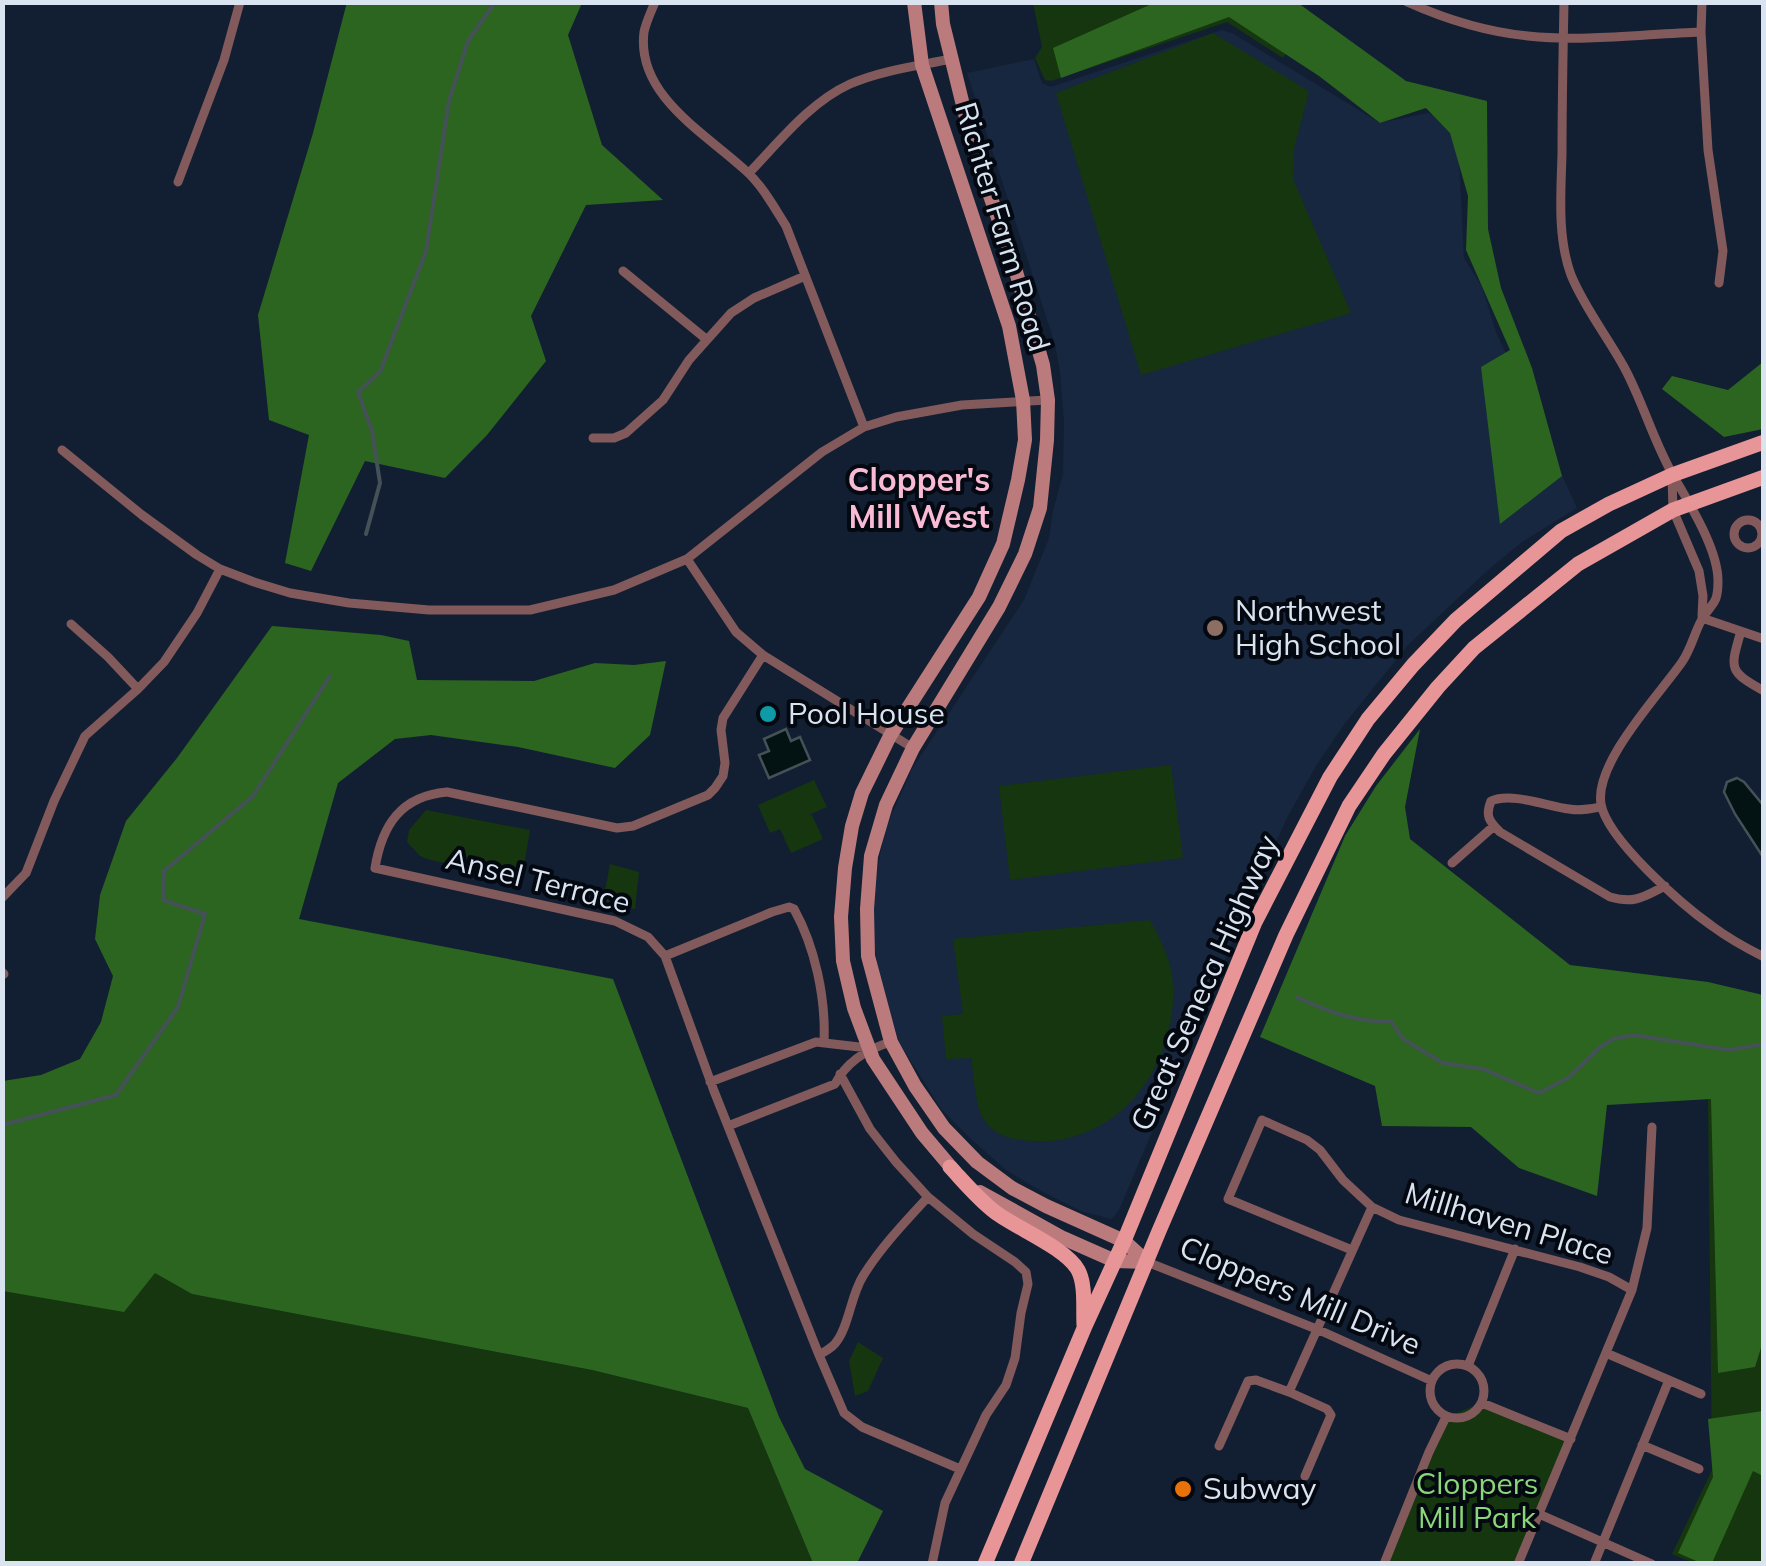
<svg xmlns="http://www.w3.org/2000/svg" width="1766" height="1566" viewBox="0 0 1766 1566" font-family="Mulish,sans-serif">
  <style>
    .built { fill: #172740 }
    .green { fill: #15360e }
    .forest { fill: #2c6520 }
    .water { fill: #031314; stroke: #445156; stroke-width: 2.5 }
    .lines { fill: none; stroke-linecap: round; stroke-linejoin: round }
    .stream { stroke: #445156; stroke-width: 4 }
    .street { stroke: #825a5b; stroke-width: 9 }
    .secondary { stroke: #bb7b7d; stroke-width: 14 }
    .primary { stroke: #e89598; stroke-width: 15 }
    .education-dot { fill: #8d6e63; stroke: #040911; stroke-width: 4 }
    .culture-dot { fill: #0f9aa8; stroke: #040911; stroke-width: 4 }
    .food-dot { fill: #e8710a; stroke: #040911; stroke-width: 4 }
    .labels { text-anchor: middle; stroke-width: 8; stroke-linejoin: round; paint-order: stroke }
    .street-label { font-size: 30px; fill: #dae3f0; stroke: #040911 }
    .poi-label { font-size: 30px; fill: #dae3f0; stroke: #040911; text-anchor: start }
    .park-label { font-size: 30px; fill: #89d779; stroke: #040911 }
    .neighbourhood-label { font-size: 32px; font-weight: bold; fill: #f9bad5; stroke: #040911 }
  </style>
  <rect width="100%" height="100%" fill="#121f32"/>
  <!-- built -->
  <path class="built" d="M1222,30L1232,33L1380,123L1427,113L1457,121L1464,258L1482,287L1496,332L1577,508L1522,542L1488,570L1408,645L1346,722L1317,764L1287,818L1258,881L1119,1210L1112,1219L1083,1212L1041,1191L1006,1170L972,1140L941,1109L899,1042L883,994L874,945V894L878,864L887,825L912,769L1024,600L1049,538L1053,511L1063,474L1064,421L1060,372L1055,344L967,73L1034,59L1042,83L1051,87Z"/>
  <!-- green -->
  <path class="green" d="M1033,3H1282L1308,20L1283,58L1227,22L1051,81L1045,80L1035,58L1042,47Z
    M1213,33L1309,91L1294,149L1293,179L1351,313L1141,375L1056,93Z
    M1171,765L1183,858L1010,880L999,786Z
    M814,780L827,807L809,815H812L823,839L791,853L780,829L770,833L758,805Z
    M426,810L530,830L522,878L430,860L420,856L407,842L409,830Z
    M610,864L639,872L635,909L603,902Z
    M1150,920C1161,940 1172,962 1173,985C1177,1071 1112,1153 1021,1140C1004,1137 993,1134 983,1118C975,1106 974,1074 971,1058L946,1059L942,1016L963,1014L953,939Z
    M1763,1037V1563H1693L1672,1554L1712,1470L1708,1098Z
    M155,1272L193,1294L592,1370L748,1408L813,1563L3,1564V1291L48,1297Z
    M858,1342L883,1358L868,1391L855,1396L849,1361Z
    M1482,1403L1571,1439L1518,1563L1384,1564L1446,1417Z"/>
  <!-- forest -->
  <path class="forest" d="M347,2L582,3L568,35L602,145L663,200L586,205L531,316L546,361L487,435L445,478L365,461L311,571L285,563L309,435L269,420L258,315L313,133Z
    M1156,2L1298,3L1406,81L1487,101L1488,229L1501,288L1532,368L1562,476L1500,524L1481,367L1510,350L1466,250L1468,196L1450,133L1426,108L1380,123L1319,76L1229,17L1061,78L1053,48Z
    M1763,362V429L1724,437L1662,389L1672,376L1728,390Z
    M272,626L381,635L409,641L417,680L534,681L595,663L634,665L666,661L650,735L615,768L518,747L431,735L395,739L338,783L299,919L613,979L779,1417L805,1469L883,1511L857,1563H813L748,1408L592,1370L192,1294L155,1273L124,1312L3,1291V1081L41,1075L80,1059L101,1022L113,976L95,939L100,895L126,821L177,758Z
    M1420,729L1405,807L1410,839L1570,965L1708,982L1763,995L1764,1338L1755,1367L1718,1373L1711,1099L1607,1105L1597,1196L1519,1168L1471,1127L1382,1126L1375,1086L1260,1037L1345,836L1376,786Z
    M1763,1411V1476L1753,1471L1712,1563H1701L1678,1553L1713,1477L1708,1419Z"/>
  <!-- water -->
  <path class="water" d="M786,729L791,741L800,737L810,760L769,778L759,755L769,751L764,739Z
    M1737,778L1744,782L1763,805V857L1735,814L1724,792L1727,782Z"/>
  <g class="lines">
    <!-- stream -->
    <path class="stream" d="M366,534L380,483L372,431L358,392L380,372L426,251L449,101L468,41L495,2
      M1297,997C1326,1011 1358,1023 1391,1021L1403,1039L1443,1063L1483,1069L1539,1093L1568,1078L1599,1048L1613,1039L1634,1035L1729,1050L1764,1044
      M2,1125L116,1095L178,1007L205,914L163,900L164,871L253,796L330,676"/>
    <!-- street -->
    <path class="street" d="M655,2C651,12 646,22 644,32C636,95 705,133 745,170C762,185 774,207 786,226L864,427
      M1407,2C1445,19 1486,32 1528,36C1584,42 1644,34 1701,32
      M1564,2C1563,53 1562,104 1562,154C1561,193 1557,237 1571,275C1584,307 1607,336 1624,367C1643,402 1654,443 1674,477C1690,505 1718,549 1718,581C1718,607 1711,602 1701,621C1694,634 1691,649 1682,662C1659,695 1594,763 1601,804C1607,839 1682,905 1712,926C1728,938 1746,948 1764,957
      M1702,2L1701,32L1708,150L1723,251L1719,283
      M749,173C779,142 810,102 850,84C882,70 918,66 951,59
      M178,182L224,60L240,2
      M623,271L706,339
      M593,438H614L626,433L663,400L689,360L731,313L754,298L805,276
      M62,450L142,515L197,555L220,569L254,582L290,593L349,603L429,610H530L614,590L687,559L822,452L864,427L896,417L962,405L1048,400
      M1672,477L1673,510L1699,571L1703,596L1702,616
      M1734 534a14 14 0 1 1 28 0a14 14 0 1 1-28 0Z
      M687,559L736,632L763,655L913,748
      M1702,618L1764,639
      M71,624L108,657L138,689
      M1741,631C1730,669 1728,671 1764,691
      M763,655L723,718L721,730L725,763L723,776L715,788L708,795L633,826L617,828L447,792C401,796 382,825 375,868L615,921L648,937L665,956L714,1091L819,1355L844,1413L862,1427L960,1469
      M1601,807C1590,809 1581,811 1569,809C1547,806 1511,792 1491,801C1485,816 1489,821 1500,832L1610,897C1635,904 1643,897 1665,886
      M1452,863L1494,826
      M2,898L26,873L54,801L85,736L138,689L164,662L197,613L220,569
      M665,956L772,912L789,907L794,909C815,947 826,998 824,1042
      M2,972L4,974
      M840,1074L870,1129L896,1162L928,1197L973,1234L1015,1262L1026,1272L1028,1284L1021,1313L1015,1358L1006,1385L986,1415L945,1503L932,1564
      M710,1082L816,1042L868,1048
      M728,1126L835,1084C847,1061 867,1049 891,1042
      M1352,1250L1228,1199L1262,1120L1307,1140L1320,1150L1343,1180L1372,1207L1399,1220L1580,1267L1609,1277L1632,1290
      M1147,1262L1319,1330L1432,1381
      M1606,1353L1701,1394
      M819,1355C825,1351 833,1348 837,1341C849,1325 851,1295 863,1276C881,1247 905,1222 928,1197
      M1430 1391a27 27 0 1 1 54 0a27 27 0 1 1-54 0Z
      M1468,1366L1515,1249
      M1482,1403L1571,1439
      M1642,1445L1699,1469
      M1219,1446L1248,1381L1256,1380L1289,1392
      M1305,1476L1331,1415L1327,1409L1289,1392L1372,1207
      M1539,1514L1652,1564
      M1384,1564L1429,1452L1446,1417
      M1518,1564L1632,1290L1647,1228L1652,1127
      M1594,1564L1669,1380"/>
    <!-- secondary -->
    <path class="secondary" d="M914,2L922,65L1009,326L1023,400L1025,440L1018,480L1003,544L979,597L890,736L862,793L852,826L845,868L841,917L843,961L854,1008L873,1059L922,1133L955,1172
      M941,2L943,24L975,154L1010,251L1043,365L1048,400L1047,440L1040,508L1025,554L999,607L913,748L886,805L871,856L867,909L868,956L891,1042L915,1086L944,1128L977,1162L1012,1188L1046,1206L1124,1241L1147,1262
      M980,1192L1063,1238L1115,1261L1147,1262"/>
    <!-- primary -->
    <path class="primary" d="M950,1167C964,1182 978,1199 995,1212C1016,1228 1066,1248 1078,1270C1086,1285 1083,1309 1084,1325
      M985,1564L1085,1326L1124,1241L1255,922L1330,777L1368,719L1413,665L1456,620L1561,531L1609,504L1672,475L1764,442
      M1021,1564L1159,1231L1286,935L1349,806L1384,754L1438,687L1474,648L1578,564L1673,510L1764,477"/>
  </g>
  <!-- markers -->
  <circle class="education-dot" cx="1215" cy="628" r="10"/>
  <circle class="culture-dot" cx="768" cy="714" r="10"/>
  <circle class="food-dot" cx="1183" cy="1489" r="10"/>
  <g class="labels">
    <!-- street labels -->
    <g class="street-label">
      <text transform="translate(1002 227) rotate(73)" y="10">Richter Farm Road</text>
      <text transform="translate(538 881) rotate(14)" y="10">Ansel Terrace</text>
      <text transform="translate(1205 983) rotate(-66)" y="10">Great Seneca Highway</text>
      <text transform="translate(1509 1224) rotate(17)" y="10">Millhaven Place</text>
      <text transform="translate(1300 1296) rotate(23)" y="10">Cloppers Mill Drive</text>
    </g>
    <!-- poi labels -->
    <g class="poi-label">
      <text x="1235" y="621">Northwest<tspan x="1235" dy="34">High School</tspan></text>
      <text x="788" y="724">Pool House</text>
      <text x="1203" y="1499">Subway</text>
    </g>
    <!-- park labels -->
    <g class="park-label">
      <text x="1477" y="1494">Cloppers<tspan x="1477" dy="34">Mill Park</tspan></text>
    </g>
    <!-- neighbourhood labels -->
    <g class="neighbourhood-label">
      <text x="919" y="491">Clopper's<tspan x="919" dy="37">Mill West</tspan></text>
    </g>
  </g>
  <!-- border -->
  <rect width="1766" height="1566" fill="none" stroke="#dae3f0" stroke-width="10"/>
</svg>
